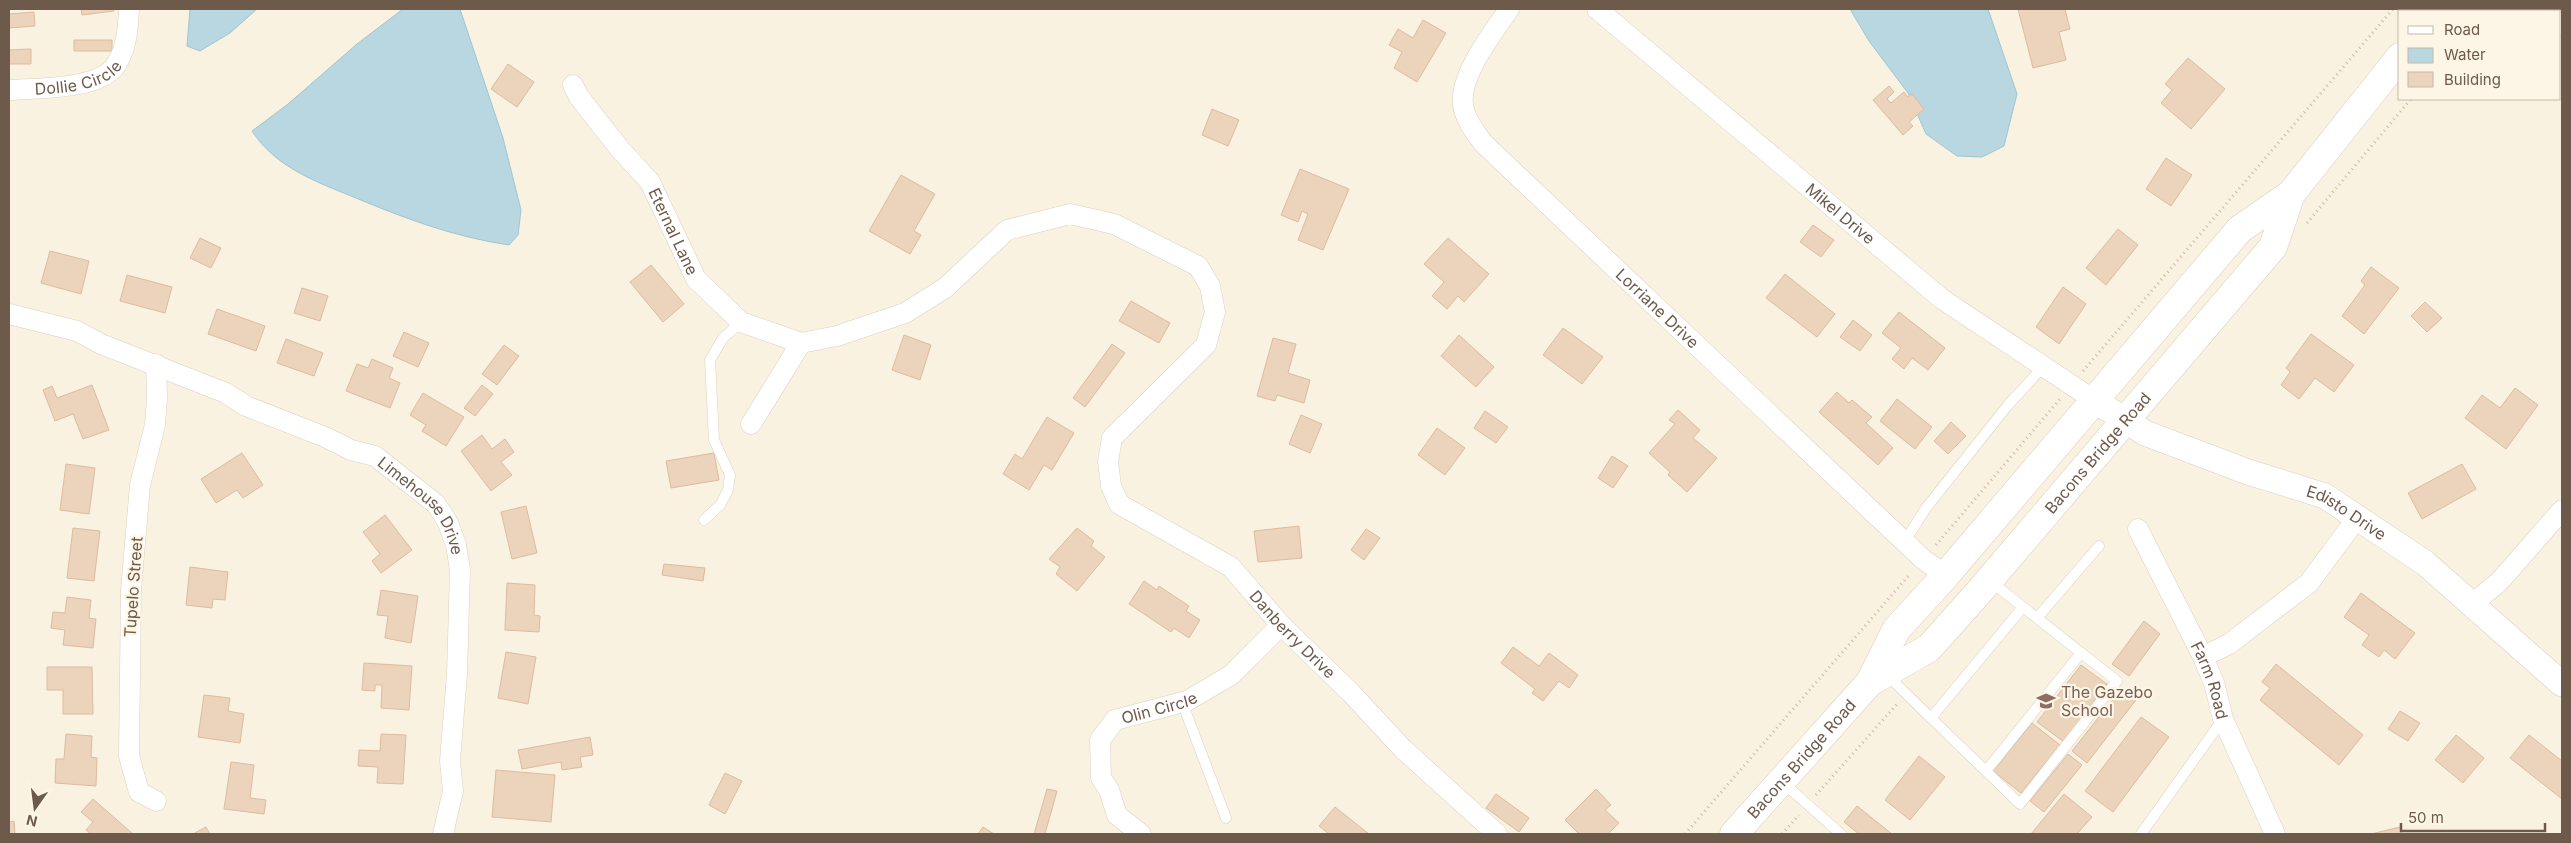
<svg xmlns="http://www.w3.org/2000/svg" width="2571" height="843" viewBox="0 0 2571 843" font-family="Inter,sans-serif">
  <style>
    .water { fill: #b8d7e0; stroke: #9fc5d1 }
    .building { fill: #ecd3bb; stroke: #ddbb9e }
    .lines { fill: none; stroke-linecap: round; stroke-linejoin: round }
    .service-casing { stroke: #dccfbe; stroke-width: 11 }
    .minor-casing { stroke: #dccfbe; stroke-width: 21 }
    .tertiary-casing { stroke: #dccfbe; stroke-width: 26 }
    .secondary-casing { stroke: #ddcdba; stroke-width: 29 }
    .path { stroke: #d0b69f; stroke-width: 3; stroke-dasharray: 1 4; stroke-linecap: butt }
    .service { stroke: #fff; stroke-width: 10 }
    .minor { stroke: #fff; stroke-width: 20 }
    .tertiary { stroke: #fff; stroke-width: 25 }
    .secondary { stroke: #fff; stroke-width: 28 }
    .labels { text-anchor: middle; stroke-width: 4.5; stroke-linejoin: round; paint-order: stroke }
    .street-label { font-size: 16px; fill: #6d5a4b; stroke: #fdf6e6 }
    .education-label { font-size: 16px; fill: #785e54; stroke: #fdf6e6; text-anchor: start }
  </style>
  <rect width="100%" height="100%" fill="#f9f2e1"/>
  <!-- water -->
  <path class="water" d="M190,9H257L230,33L200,51L187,46Z
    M403,9H460L503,138L521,210L518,235L509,245C455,237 406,219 356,198C317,182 276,168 252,131L288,104L357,44Z
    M1850,9H1988L2017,94L2004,146L1982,157L1957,156L1926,134L1908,93L1869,41Z"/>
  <!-- building -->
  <path class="building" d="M81,9H114V11L82,15Z
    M2018,9H2065L2070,29L2059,32L2066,60L2033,68Z
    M34,12L35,26L9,28V14Z
    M1423,20L1446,33L1417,82L1394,68L1402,52L1389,45L1398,29L1413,38Z
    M74,40H112V51H74Z
    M31,49V64H9V50Z
    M2188,58L2225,89L2191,129L2161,103L2172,90L2165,84Z
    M508,64L534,82L517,107L491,89Z
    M1889,86L1894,92L1887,99L1891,103L1904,92L1908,97L1912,94L1924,109L1909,122L1913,126L1903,135L1873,100Z
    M1212,109L1239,120L1228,146L1202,135Z
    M2166,158L2192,175L2171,206L2146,189Z
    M1300,169L1349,189L1323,250L1298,240L1308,214L1302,211L1298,222L1281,215Z
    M901,175L935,194L914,231L921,235L910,254L869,231Z
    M1813,225L1834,240L1821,257L1800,242Z
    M2118,229L2138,245L2106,285L2086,268Z
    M200,238L221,248L211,268L190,258Z
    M1448,238L1489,274L1464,302L1458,296L1447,309L1432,296L1444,282L1424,264Z
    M50,251L89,261L81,294L41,283Z
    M651,265L684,304L663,322L630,282Z
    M2371,267L2399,288L2364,334L2342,316L2365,285L2361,281Z
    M1785,274L1835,314L1817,337L1766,298Z
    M127,275L172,287L165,313L120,301Z
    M2063,287L2086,304L2059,344L2036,327Z
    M302,288L328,296L320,321L294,313Z
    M1131,301L1170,323L1159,343L1119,321Z
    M2425,302L2442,318L2427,332L2411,316Z
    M217,309L265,326L256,351L208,334Z
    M1899,312L1945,348L1928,370L1912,358L1904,369L1892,359L1901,348L1882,333Z
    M1853,320L1872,335L1860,351L1840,337Z
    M1563,328L1603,357L1582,384L1543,355Z
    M404,332L429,343L418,367L393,356Z
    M2311,334L2354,365L2334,392L2315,378L2299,399L2281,385L2290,372L2286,368Z
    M904,335L931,345L920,380L892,370Z
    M1459,335L1494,367L1476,387L1441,356Z
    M1273,338L1296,344L1288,373L1310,380L1304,403L1277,395L1275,401L1257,396Z
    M286,339L323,353L314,376L277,363Z
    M1112,344L1125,353L1085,407L1073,398Z
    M504,345L519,356L497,385L482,374Z
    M372,359L393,368L389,378L400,383L390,408L346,391L357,364L368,368Z
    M92,385L109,430L83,439L73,414L55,421L43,390L52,386L57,398Z
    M482,385L493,394L475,416L464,408Z
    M2515,388L2538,405L2506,449L2465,418L2482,395L2500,408Z
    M1837,392L1849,403L1852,400L1872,417L1866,423L1893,448L1878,465L1819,412Z
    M423,393L464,417L446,446L422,431L426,425L410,415Z
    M1897,399L1932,427L1915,449L1880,421Z
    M1678,410L1700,430L1693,438L1717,458L1687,492L1668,475L1670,472L1649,453L1675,424L1669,420Z
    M1485,411L1508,427L1496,443L1474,428Z
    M1301,415L1322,424L1310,453L1289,444Z
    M1047,417L1074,433L1052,470L1044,465L1029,490L1003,474L1015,454L1022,459Z
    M1951,422L1966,436L1948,454L1934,441Z
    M1437,428L1465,448L1445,475L1418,455Z
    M482,435L492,449L505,439L514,452L501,462L512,475L491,491L461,451Z
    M242,453L263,485L243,498L237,490L216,503L201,479Z
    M714,453L719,480L671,488L666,461Z
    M1612,456L1628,466L1613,488L1598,478Z
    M66,464L95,468L89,514L60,510Z
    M2462,464L2476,489L2422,519L2408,493Z
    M526,506L537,553L512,559L501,512Z
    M385,515L412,550L381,573L372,561L380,554L363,532Z
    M1299,526L1302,558L1258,562L1254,531Z
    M73,528L100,531L94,581L67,578Z
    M1077,528L1094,541L1091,546L1105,557L1077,591L1056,574L1060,567L1049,559Z
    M1366,529L1380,538L1364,560L1351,550Z
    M664,564L705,568L703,581L662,575Z
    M190,567L228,572L225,600L213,599L212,608L186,605Z
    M1144,581L1157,590L1159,586L1189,606L1186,611L1200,620L1189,638L1174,628L1171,632L1129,604Z
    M507,583L535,585L534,615L540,616L539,632L505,630Z
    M381,590L418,596L411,643L385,638L388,616L377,615Z
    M2361,593L2415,633L2395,659L2384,650L2379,657L2362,645L2369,635L2344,617Z
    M67,597L91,600L89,618L96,619L93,648L63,645L65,630L51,628L53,612L65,613Z
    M2144,621L2160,634L2129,676L2112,664Z
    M1513,647L1539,666L1549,653L1578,675L1569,688L1559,681L1543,701L1532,693L1535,689L1501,663Z
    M506,652L536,657L528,704L498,698Z
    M364,663L412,666L409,710L381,708L382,685H375V691L362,690Z
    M2276,664L2363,735L2339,765L2260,700L2270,688L2262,682Z
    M2081,665L2107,684L2064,742L2037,722Z
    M47,667H92L93,714H63V690H47Z
    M2121,689L2136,700L2087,763L2072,751Z
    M204,695L230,698L228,711L244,714L240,743L198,737Z
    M2400,711L2420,723L2408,741L2388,729Z
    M2141,717L2169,737L2113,812L2085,791Z
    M2032,723L2060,745L2021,793L1993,771Z
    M66,734L92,736L91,757L97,758L96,786L55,783L56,759H64Z
    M381,734L406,735L403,784L377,783L378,767L358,766L359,750L380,751Z
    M2456,735L2484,758L2463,783L2435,760Z
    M2529,735L2562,761V799L2510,758Z
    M590,737L593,755L580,757L582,767L562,770L561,762L522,769L518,750Z
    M2068,754L2082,765L2044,812L2030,801Z
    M1919,756L1945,777L1910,820L1885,800Z
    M231,762L254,765L250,798L266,800L264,814L224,809Z
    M496,770L555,775L551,822L492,817Z
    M725,773L742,781L725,814L709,805Z
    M1047,789L1057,791L1045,834H1034Z
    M1596,789L1611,805L1605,810L1619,823L1608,834H1579L1565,820Z
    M1496,794L1529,818L1519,832L1486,808Z
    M2064,794L2092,817L2077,834H2031Z
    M93,799L133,834H91L86,830L93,822L81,812Z
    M1857,806L1892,834H1859L1844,822Z
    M1335,807L1369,834H1329L1319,826Z
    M14,821L15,834H9V822Z
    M206,827L210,834H193Z
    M983,827L994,834H978Z
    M2400,827L2402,834H2371Z"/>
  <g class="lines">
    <!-- service casing -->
    <g class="service-casing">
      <path id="service" d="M704,520L720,505L728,490L730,475L714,440L710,360L723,338L741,322
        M1905,541L1926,508L2008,405L2043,367
        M2037,618L2099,546
        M1886,674L1931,718L2023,607L1989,580
        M1182,702L1226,818
        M1931,718L2020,804L2117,681L2023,607
        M1986,771L2080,654
        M1781,781L1841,834
        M2141,834L2223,719"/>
    </g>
    <!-- minor casing -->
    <g class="minor-casing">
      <g id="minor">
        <path id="s1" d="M1509,9C1493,33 1459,75 1463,105C1465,119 1475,132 1483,143L1876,515L1924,560L1946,575"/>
        <path id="s2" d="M1597,9L1942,299L2094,400"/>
        <path d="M2542,9L2545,11"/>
        <path d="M2560,23L2562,25"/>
        <path id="s3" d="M573,85L579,97L619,148L650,182L696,279L741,322L801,343"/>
        <path id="s4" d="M9,90C36,88 100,90 116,65C127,48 128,28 129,9"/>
        <path id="s5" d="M9,314L77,331L101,344L226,393L246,406L325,437L351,450L375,456L436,504L448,523L456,545L460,570L457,674L450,761L453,791L443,834"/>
        <path d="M156,364L157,398L155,425L140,485L131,590L129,756L139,792L156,801"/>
        <path id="s6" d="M751,424L801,343L837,336L905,313L945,288L1007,230L1070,214L1114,224L1198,266L1210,286L1215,312L1206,345L1112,438L1108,462L1111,486L1119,504L1231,567L1281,625L1351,693L1403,749L1497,834"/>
        <path id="s7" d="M2138,529L2203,657L2214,683L2223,719L2275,834"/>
        <path d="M2472,604L2499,582L2562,510"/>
        <path d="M2203,657L2229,644L2309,583L2357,518"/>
        <path id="s8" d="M1141,834L1117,815L1109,790L1101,778L1100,740L1115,720L1187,701L1231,675L1281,625"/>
      </g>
    </g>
    <!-- tertiary casing -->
    <g class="tertiary-casing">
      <g id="tertiary">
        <path id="s9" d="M2094,400L2145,433L2248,472L2325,496L2425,563L2562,684"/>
      </g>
    </g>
    <!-- secondary casing -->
    <g class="secondary-casing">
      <g id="secondary">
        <path d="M2437,11L2439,9"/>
        <path id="s10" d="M1870,682L1929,648L1979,592L2273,247L2291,194"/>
        <path id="s11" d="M1734,834L1870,682L1896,630L1946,575L2240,229L2291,194L2400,57"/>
      </g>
    </g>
    <!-- path -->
    <path class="path" d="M2485,11L2487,9
      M2307,223L2411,99
      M2083,371L2393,9
      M1936,545L2060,399
      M1816,795L1898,703
      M1685,834L1910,574
      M1782,834L1799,815"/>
    <!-- service -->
    <use href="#service" class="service"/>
    <!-- minor -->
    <use href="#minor" class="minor"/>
    <!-- tertiary -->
    <use href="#tertiary" class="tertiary"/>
    <!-- secondary -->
    <use href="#secondary" class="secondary"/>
  </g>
  <!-- icons -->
  <defs>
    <g id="school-bare" transform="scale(1.5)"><path d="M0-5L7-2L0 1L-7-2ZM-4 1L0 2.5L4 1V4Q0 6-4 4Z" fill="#8d6e63" stroke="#fdf6e6" stroke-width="2.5" paint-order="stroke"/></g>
  </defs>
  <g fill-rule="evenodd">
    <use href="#school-bare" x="2046" y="701"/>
  </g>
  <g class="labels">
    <!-- street labels -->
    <g class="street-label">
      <text dy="6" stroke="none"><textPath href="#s4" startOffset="71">Dollie Circle</textPath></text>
      <text dy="6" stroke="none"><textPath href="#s2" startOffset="318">Mikel Drive</textPath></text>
      <text dy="6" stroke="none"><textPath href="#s3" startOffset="179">Eternal Lane</textPath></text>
      <text dy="6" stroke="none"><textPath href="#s1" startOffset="392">Lorriane Drive</textPath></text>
      <text dy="6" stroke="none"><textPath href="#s10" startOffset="326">Bacons Bridge Road</textPath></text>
      <text dy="6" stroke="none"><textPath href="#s5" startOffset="464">Limehouse Drive</textPath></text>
      <text dy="6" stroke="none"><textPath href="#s9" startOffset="278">Edisto Drive</textPath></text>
      <text transform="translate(133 587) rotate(-86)" y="6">Tupelo Street</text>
      <text dy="6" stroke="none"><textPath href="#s6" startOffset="1044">Danberry Drive</textPath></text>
      <text dy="6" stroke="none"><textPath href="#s7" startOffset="168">Farm Road</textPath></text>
      <text dy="6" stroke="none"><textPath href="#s8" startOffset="180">Olin Circle</textPath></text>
      <text dy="6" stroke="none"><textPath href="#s11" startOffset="101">Bacons Bridge Road</textPath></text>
    </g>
    <!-- education labels -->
    <g class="education-label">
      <text x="2061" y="698">The Gazebo<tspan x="2061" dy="18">School</tspan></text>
    </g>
  </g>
  <!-- border -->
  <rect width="2571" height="843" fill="none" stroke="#6d5a4b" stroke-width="20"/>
  <!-- legend -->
  <rect x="2398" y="10" width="162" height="90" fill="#fdf6e6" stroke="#c3b8a8"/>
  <rect x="2408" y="26" width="25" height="8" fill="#ffffff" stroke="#c3b8a8"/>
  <text x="2444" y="35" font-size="15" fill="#6d5a4b">Road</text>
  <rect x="2408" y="48" width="25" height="15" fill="#b8d7e0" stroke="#c3b8a8"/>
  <text x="2444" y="60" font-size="15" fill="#6d5a4b">Water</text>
  <rect x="2408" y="72" width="25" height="15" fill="#ecd3bb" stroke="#c3b8a8"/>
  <text x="2444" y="85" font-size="15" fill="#6d5a4b">Building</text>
  <!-- north arrow -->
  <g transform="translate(35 808) rotate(194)" stroke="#fdf6e6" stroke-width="4" paint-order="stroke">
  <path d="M0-4L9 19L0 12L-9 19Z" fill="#6d5a4b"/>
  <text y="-8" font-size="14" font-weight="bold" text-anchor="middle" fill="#6d5a4b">N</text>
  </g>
  <!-- scale -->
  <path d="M2401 823v8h144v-8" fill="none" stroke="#6d5a4b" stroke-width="2.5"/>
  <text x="2408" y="823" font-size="15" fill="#6d5a4b" stroke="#fdf6e6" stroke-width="4" paint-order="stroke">50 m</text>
</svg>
